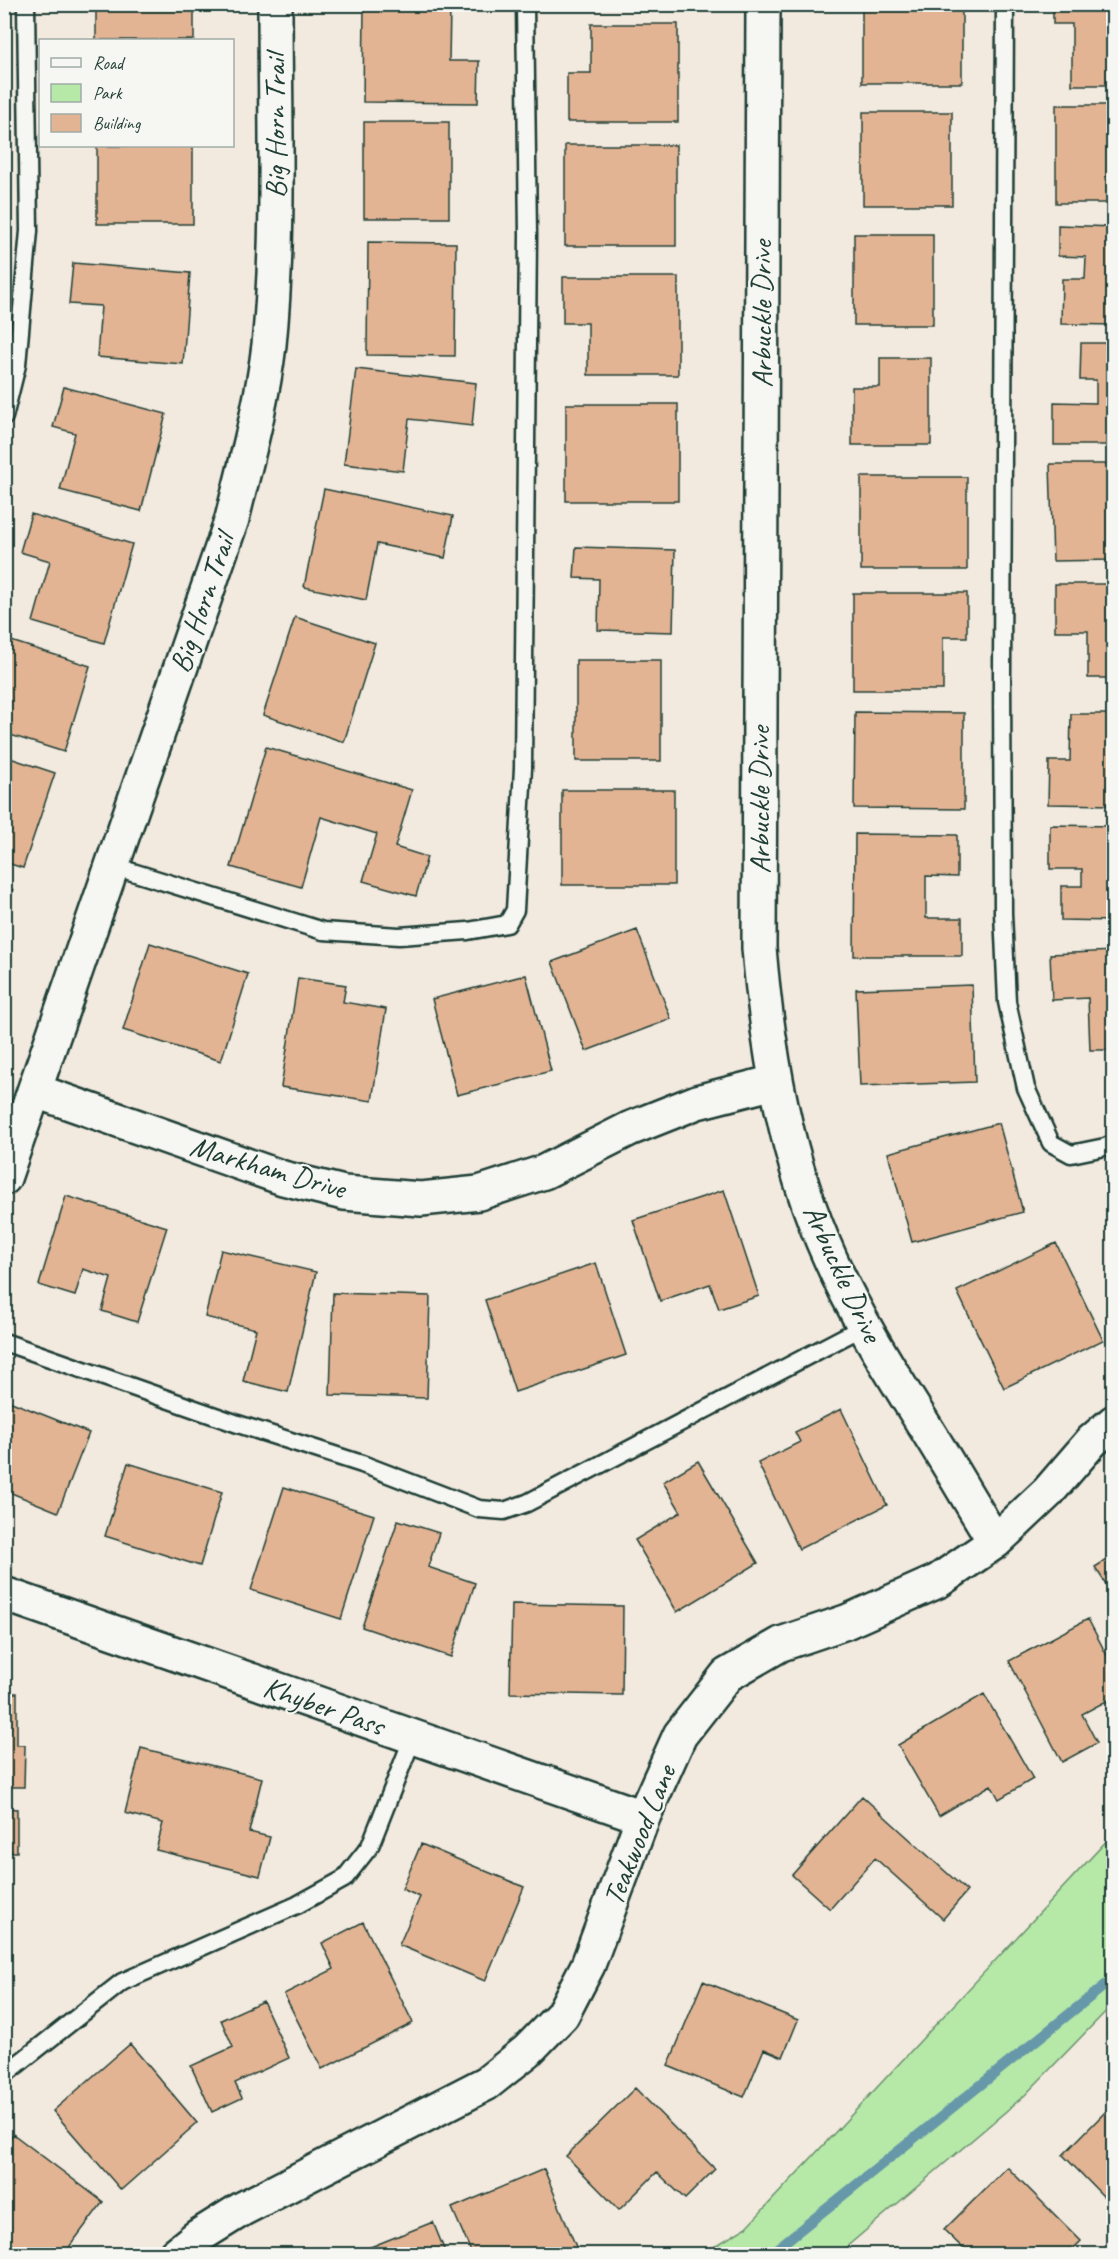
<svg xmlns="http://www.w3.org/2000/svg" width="1118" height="2259" viewBox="0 0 1118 2259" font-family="Caveat,sans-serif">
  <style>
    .green { fill: #b6e8a8; stroke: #6a926e; stroke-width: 1.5 }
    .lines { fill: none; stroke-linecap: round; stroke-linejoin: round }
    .stream { stroke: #6698a9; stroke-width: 10 }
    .building { fill: #e2b493; stroke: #1f3d34; stroke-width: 1.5 }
    .lane-casing { stroke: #1f3d34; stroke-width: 21 }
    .street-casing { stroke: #1f3d34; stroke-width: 38 }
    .lane { stroke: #f6f6f2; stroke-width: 16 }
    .street { stroke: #f6f6f2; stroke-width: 33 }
    .labels { text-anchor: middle; stroke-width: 4.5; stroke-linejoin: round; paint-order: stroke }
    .street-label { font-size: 30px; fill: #1f3d34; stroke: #f6f6f2 }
  </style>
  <rect width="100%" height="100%" fill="#f2e9df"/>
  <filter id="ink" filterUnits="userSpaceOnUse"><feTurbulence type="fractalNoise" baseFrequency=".0167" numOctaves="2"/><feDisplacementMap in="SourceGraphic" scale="12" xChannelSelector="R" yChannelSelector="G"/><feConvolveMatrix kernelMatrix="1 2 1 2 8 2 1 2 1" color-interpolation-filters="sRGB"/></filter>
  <g filter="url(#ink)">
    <!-- green -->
    <path class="green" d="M1113,1834V2004L1025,2095L838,2254H702L747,2227Z"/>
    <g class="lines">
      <!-- stream -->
      <path class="stream" d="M770,2254L1114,1978"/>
    </g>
    <!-- building -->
    <path class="building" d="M862,4H962V83H862Z
      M1053,4H1114V85H1072V24H1053Z
      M364,6L450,7L449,61H479L478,103L363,102Z
      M96,8H194V40H96Z
      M591,24H678V122H567V73H591Z
      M1056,105H1114V203H1056Z
      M863,112H952V205H863Z
      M364,122H449V218H364Z
      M565,145H676V246H565Z
      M97,146H193V224H97Z
      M1058,225L1114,227V325L1061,324L1062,279H1085L1086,257L1058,256Z
      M854,234H933V325H854Z
      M368,242L456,243L455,356L367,355Z
      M73,263L190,273L183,364L97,357L101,306L69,304Z
      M563,277H678V375H588V323H563Z
      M1081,343H1114V445H1054V402L1096,403V380H1080Z
      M880,358H931V445H852V387H880Z
      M356,369L476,383L472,426L409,419L403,471L344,464Z
      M64,387L166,414L141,511L60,490L75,433L53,427Z
      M566,404H678V501H566Z
      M1050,464H1114V560L1053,561Z
      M861,477H967V570H861Z
      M324,489L453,516L445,558L377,544L366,600L304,587Z
      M31,514L132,544L104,643L33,622L50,561L20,552Z
      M576,547L675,550L673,632L598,630L599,579L574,578Z
      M1055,584H1114V678H1088V631H1055Z
      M853,593H967V637H943V690H853Z
      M295,617L375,643L344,742L263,715Z
      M8,640L90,666L64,752L4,733V652Z
      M576,660H661V761H576Z
      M855,712L964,713V809L854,808Z
      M1071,714H1114V805L1048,804L1049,761H1070Z
      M266,747L412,790L395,847L427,857L416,896L363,881L377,834L321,817L301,887L231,867Z
      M4,756L55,773L23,868L4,862Z
      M562,790H674V885H562Z
      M1050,825L1114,826V921L1061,920V886H1082V869H1050Z
      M855,834L957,835V877L926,876V918H962V956H854Z
      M4,887L13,890L4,916Z
      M637,930L671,1019L586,1051L552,962Z
      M150,943L248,974L221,1061L123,1030Z
      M1114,951V1050H1090L1088,998L1052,1000L1050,954Z
      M526,975L551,1071L457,1095L432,999Z
      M298,978L346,985L343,1002L386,1009L372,1101L281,1087Z
      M972,985L975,1082L860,1086L856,989Z
      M999,1123L1023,1212L912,1242L888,1153Z
      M724,1190L759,1296L719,1309L710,1284L660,1301L633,1220Z
      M66,1196L167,1227L137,1322L102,1311L111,1278L83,1269L75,1296L39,1285Z
      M1056,1243L1103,1340L1004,1388L957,1291Z
      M221,1250L316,1272L288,1392L243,1381L256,1329L205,1317Z
      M596,1263L626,1355L515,1392L485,1300Z
      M333,1293L430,1296L427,1398L330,1395Z
      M4,1399L89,1433L58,1512L4,1490Z
      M841,1409L887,1505L799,1549L758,1463L800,1442L795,1432Z
      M698,1461L758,1563L677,1612L635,1540L681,1512L663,1482Z
      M128,1463L222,1492L200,1566L105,1536Z
      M284,1487L374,1515L341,1619L251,1590Z
      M398,1520L439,1533L428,1567L475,1583L451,1657L362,1627Z
      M1114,1555V1597L1095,1567Z
      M512,1604L623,1606L622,1695L510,1693Z
      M1088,1619L1114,1669V1697L1082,1714L1097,1743L1062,1762L1009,1661Z
      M4,1693H17V1745H25L24,1787H4Z
      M984,1694L1033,1779L999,1799L991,1785L939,1816L898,1745Z
      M141,1748L262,1778L249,1832L270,1837L260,1876L156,1850L163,1823L125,1813Z
      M862,1796L967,1891L943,1919L875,1858L830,1909L792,1875Z
      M4,1808L17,1809V1852H4Z
      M421,1844L524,1887L485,1981L399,1945L420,1897L402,1889Z
      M363,1922L413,2023L322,2069L284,1994L334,1969L322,1943Z
      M703,1981L798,2020L783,2057L764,2049L744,2097L668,2066Z
      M263,2001L289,2058L235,2083L242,2098L212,2112L191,2066L233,2047L221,2020Z
      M130,2044L197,2123L121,2190L53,2111Z
      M635,2088L715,2169L685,2199L657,2172L619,2210L566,2156Z
      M1110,2107L1114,2111V2186L1103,2196L1063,2155Z
      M13,2134L103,2202L64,2254H4V2187L7,2184L4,2182V2146Z
      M1007,2167L1081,2241L1068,2254H969L944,2230Z
      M544,2169L579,2254H535L533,2250L522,2254H472L452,2208Z
      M433,2222L446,2254H353Z"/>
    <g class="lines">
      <!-- lane casing -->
      <g class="lane-casing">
        <path id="lane" d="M1005,4L1002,675L1003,913L1007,1002L1026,1088L1051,1143L1071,1154L1105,1147L1114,1143
          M4,417L17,365L29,231L26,4
          M113,866L323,931L399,936L468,931L507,924L515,910L523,768L528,235L525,4
          M4,1342L238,1424L362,1464L479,1509L504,1511L527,1503L863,1327
          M4,2075L122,1982L297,1905L344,1879L370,1846L413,1737"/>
      </g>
      <!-- street casing -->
      <g class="street-casing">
        <path id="street" d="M763,4L759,948C768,1054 786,1161 830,1258C856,1317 890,1370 924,1425C948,1463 971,1503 995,1542
          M36,1091L283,1178L344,1193L421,1199L479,1193L544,1172L629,1129L697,1102L775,1082
          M4,1178L232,519C246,462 262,404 269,345C280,233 275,118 275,4
          M4,1594L643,1817
          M176,2254L197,2237L242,2209L487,2083L527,2051L562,2015L588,1965L643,1817L680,1735L727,1675L781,1644L846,1622L938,1581L995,1542L1048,1492L1092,1441L1114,1422"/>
      </g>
      <!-- lane -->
      <use href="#lane" class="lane"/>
      <!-- street -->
      <use href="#street" class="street"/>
    </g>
  </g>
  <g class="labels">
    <!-- street labels -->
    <g class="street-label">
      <text transform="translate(275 126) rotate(-90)" y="10">Big Horn Trail</text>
      <text transform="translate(761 314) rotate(-90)" y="10">Arbuckle Drive</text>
      <text transform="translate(202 603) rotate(-71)" y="10">Big Horn Trail</text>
      <text transform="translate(759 800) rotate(-90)" y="10">Arbuckle Drive</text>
      <text transform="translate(268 1167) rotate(16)" y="10">Markham Drive</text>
      <text transform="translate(843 1273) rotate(65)" y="10">Arbuckle Drive</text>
      <text transform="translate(324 1706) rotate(19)" y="10">Khyber Pass</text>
      <text transform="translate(639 1835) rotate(-68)" y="10">Teakwood Lane</text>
    </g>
  </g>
  <!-- margin -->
  <rect width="1118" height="2259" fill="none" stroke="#f6f6f2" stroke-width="24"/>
  <rect x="12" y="12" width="1094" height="2235" fill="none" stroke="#1f3d34" stroke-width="2" filter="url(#ink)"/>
  <!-- legend -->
  <rect x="39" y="39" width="195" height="108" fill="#f6f6f2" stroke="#a0aca6" stroke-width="1.5"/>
  <rect x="51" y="58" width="30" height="9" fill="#f6f6f2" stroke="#a0aca6" stroke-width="1.5"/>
  <text x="93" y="69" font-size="18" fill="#1f3d34">Road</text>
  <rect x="51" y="84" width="30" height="18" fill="#b6e8a8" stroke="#a0aca6" stroke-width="1.5"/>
  <text x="93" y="99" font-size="18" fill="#1f3d34">Park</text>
  <rect x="51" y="114" width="30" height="18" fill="#e2b493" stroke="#a0aca6" stroke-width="1.5"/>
  <text x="93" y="129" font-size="18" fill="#1f3d34">Building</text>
</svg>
